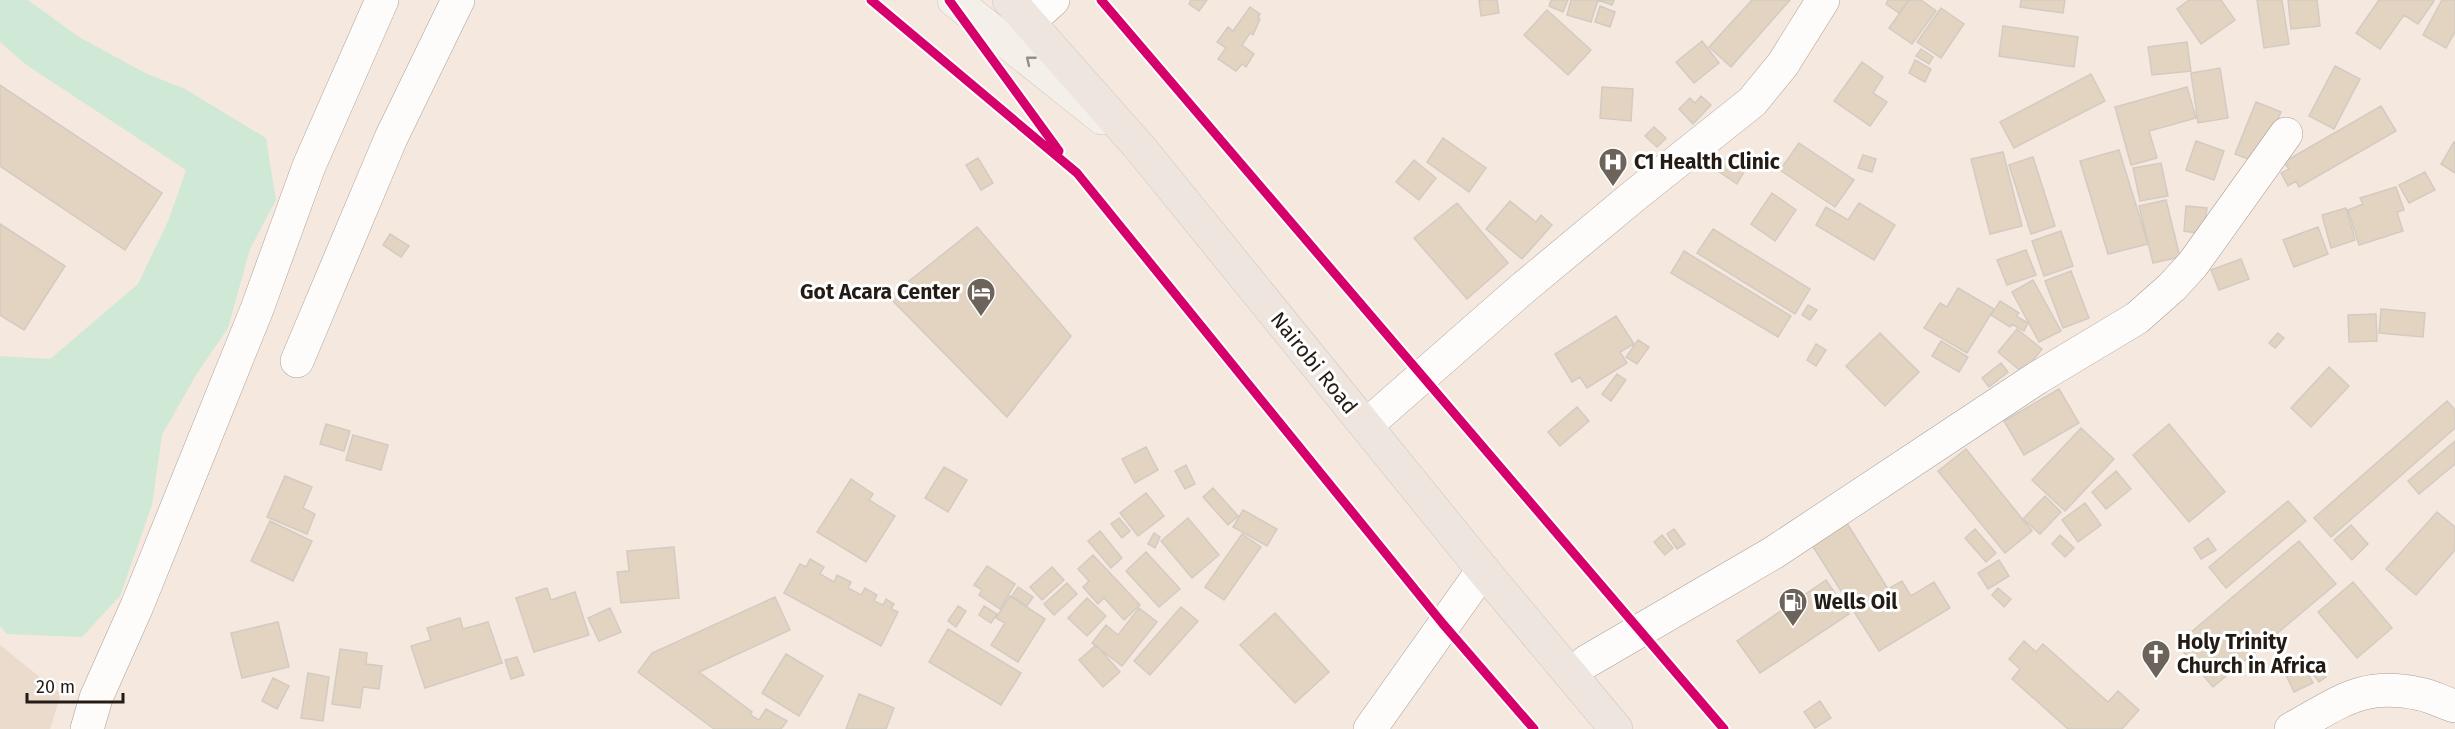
<svg xmlns="http://www.w3.org/2000/svg" width="2455" height="729" viewBox="0 0 2455 729" font-family="'Fira Sans',sans-serif">
  <style>
    .education { fill: #eadbcd }
    .green { fill: #d0e9d6 }
    .building { fill: #e2d4c1; stroke: #d3cbc2; stroke-width: 1.5 }
    .lines { fill: none; stroke-linecap: round; stroke-linejoin: round }
    .minor-casing { stroke: #a99f98; stroke-width: 34 }
    .major-casing { stroke: #cbc5c0; stroke-width: 34 }
    .highway-casing { stroke: #cbc5c0; stroke-width: 34 }
    .minor { stroke: #fefcfa; stroke-width: 33 }
    .major { stroke: #f5efea; stroke-width: 33 }
    .highway { stroke: #efe5df; stroke-width: 33 }
    .cycleway-casing { stroke: #fff; stroke-width: 13 }
    .cycleway { stroke: #d6006c; stroke-width: 9 }
    .oneway { stroke: #96908a }
    .labels { text-anchor: middle; stroke-width: 6; stroke-linejoin: round; paint-order: stroke }
    .poi-label { font-size: 21px; font-weight: bold; fill: #231b14; stroke: #fff; text-anchor: start }
    .street-label { font-size: 21px; fill: #231b14; stroke: #fff }
  </style>
  <rect width="100%" height="100%" fill="#f5e8df"/>
  <!-- education -->
  <path class="education" d="M0,645L61,694L50,729H0Z"/>
  <!-- green -->
  <path class="green" d="M0,0H28L79,37L145,73L185,89L266,138L276,200L250,249L228,328L196,375L162,435L152,505L120,596L82,637L7,634L0,626V356L50,359L138,284L169,219L186,170L25,64L0,42Z"/>
  <!-- building -->
  <path class="building" d="M1191,0H1207L1199,11L1189,4Z
    M1479,0H1497L1499,13L1481,16Z
    M1551,0H1568L1563,12L1549,6Z
    M1571,0H1614L1612,5L1598,0L1591,22L1567,15Z
    M1752,0H1790L1731,67L1709,47Z
    M1888,0H1906L1908,1L1899,13L1886,4Z
    M1909,0H1921L1936,11L1912,44L1889,28Z
    M2021,0H2065L2063,13L2020,7Z
    M2189,0H2221L2235,20L2201,44L2177,9Z
    M2257,0H2282L2289,44L2264,48Z
    M2288,0H2317L2320,26L2291,29Z
    M2379,0H2433L2434,1L2418,24L2404,15L2380,49L2356,33Z
    M2442,0H2455V32L2446,48L2423,35Z
    M1600,6L1615,12L1610,27L1595,22Z
    M1250,7L1260,14L1258,17L1260,19L1253,35L1250,33L1242,45L1254,54L1246,67L1242,64L1236,71L1218,59L1226,48L1217,42L1228,27L1233,31Z
    M1941,8L1964,24L1941,58L1917,42Z
    M1547,10L1591,50L1568,75L1524,35Z
    M2003,26L2078,37L2074,67L1999,56Z
    M1702,41L1719,63L1694,83L1676,62Z
    M2187,42L2191,71L2152,75L2148,47Z
    M1921,49L1933,57L1929,64L1916,56Z
    M1915,60L1931,69L1925,82L1909,73Z
    M1862,62L1883,77L1873,93L1887,102L1870,126L1834,101Z
    M2335,66L2360,79L2334,129L2309,116Z
    M2220,68L2228,118L2198,123L2191,73Z
    M2091,74L2105,101L2014,148L2000,122Z
    M0,85L162,193L125,250L0,166Z
    M1602,87L1633,89L1631,121L1600,118Z
    M2187,87L2196,118L2149,131L2157,158L2131,165L2115,107Z
    M1701,96L1711,105L1693,124L1679,109L1690,98L1695,103Z
    M2256,102L2281,112L2259,163L2235,154Z
    M2381,106L2396,131L2299,187L2296,181L2288,186L2281,173L2289,169L2284,162Z
    M1654,127L1666,138L1657,147L1645,136Z
    M1443,138L1486,168L1469,192L1427,162Z
    M2196,141L2224,151L2214,180L2186,170Z
    M2454,142L2455,143V173L2441,164Z
    M1799,143L1854,180L1835,207L1780,170Z
    M2119,150L2148,244L2108,254L2080,161Z
    M2003,152L2022,226L1990,234L1971,159Z
    M1863,155L1876,159L1872,172L1858,168Z
    M1720,156L1744,172L1737,184L1712,167Z
    M2033,157L2055,226L2031,234L2009,165Z
    M978,158L993,183L981,190L966,165Z
    M1414,160L1436,178L1419,200L1396,182Z
    M2161,163L2168,196L2140,201L2133,168Z
    M2425,172L2435,190L2409,203L2399,185Z
    M2396,187L2404,210L2397,212L2403,231L2359,245L2348,210L2363,204L2360,198Z
    M1772,193L1796,210L1775,241L1751,224Z
    M2166,200L2180,257L2153,263L2139,206Z
    M1510,201L1536,222L1541,215L1552,225L1522,259L1486,229Z
    M1457,203L1508,263L1467,299L1414,238Z
    M1859,203L1895,225L1874,260L1816,225L1826,207L1848,220Z
    M2186,206L2207,208L2203,234L2184,231Z
    M2346,208L2355,240L2331,248L2322,215Z
    M0,224L65,266L24,330L0,315Z
    M977,227L1071,336L1007,417L889,297Z
    M2318,227L2328,254L2294,267L2283,240Z
    M1713,229L1810,289L1795,314L1697,253Z
    M2061,231L2073,266L2044,276L2032,241Z
    M390,234L409,246L401,257L383,245Z
    M2026,250L2036,275L2007,285L1997,260Z
    M1684,251L1791,316L1778,337L1671,273Z
    M2241,259L2249,279L2219,290L2211,270Z
    M2071,271L2089,318L2063,328L2045,281Z
    M2033,280L2061,331L2039,342L2012,292Z
    M1958,288L1994,309L1967,353L1924,328L1940,303L1947,307Z
    M2000,301L2019,313L2016,316L2028,323L2024,331L2012,324L2010,327L1991,315Z
    M1808,305L1817,310L1810,320L1802,315Z
    M2381,309L2425,313L2423,337L2379,333Z
    M2376,314L2377,341L2349,342L2348,315Z
    M1616,316L1634,344L1620,352L1627,363L1587,388L1580,377L1572,382L1555,354Z
    M2017,329L2042,349L2023,373L1998,352Z
    M1880,333L1919,372L1885,406L1846,366Z
    M2278,333L2284,338L2275,348L2269,343Z
    M1638,340L1649,347L1637,364L1626,357Z
    M1941,341L1968,357L1959,372L1932,356Z
    M1816,344L1826,350L1816,366L1807,360Z
    M2001,363L2008,372L1989,387L1982,378Z
    M2329,367L2349,386L2311,427L2291,408Z
    M1617,374L1626,380L1611,401L1602,394Z
    M2059,389L2079,423L2024,455L2004,421Z
    M2447,401L2455,410V428L2331,537L2314,518Z
    M1577,407L1589,421L1560,446L1548,432Z
    M326,424L350,431L344,451L320,444Z
    M2169,424L2225,492L2189,522L2133,455Z
    M2081,428L2114,459L2065,511L2032,480Z
    M353,435L388,445L381,470L346,460Z
    M2455,441V464L2419,494L2408,481Z
    M1146,447L1158,470L1135,483L1122,459Z
    M1966,449L2032,531L2005,553L1938,471Z
    M1186,465L1195,484L1185,489L1175,471Z
    M944,467L967,480L948,512L925,498Z
    M2116,471L2131,489L2106,509L2092,492Z
    M285,476L312,487L303,508L315,514L307,534L267,517Z
    M851,479L873,494L869,500L895,516L866,562L817,532Z
    M1213,488L1238,516L1228,525L1203,497Z
    M1146,493L1164,516L1138,536L1120,513Z
    M2045,496L2061,512L2040,534L2023,519Z
    M2288,501L2306,521L2226,588L2209,567Z
    M2085,503L2101,525L2078,542L2062,520Z
    M1243,510L1277,529L1267,546L1233,527Z
    M2437,512L2455,527V550L2416,595L2386,569Z
    M1119,518L1130,531L1122,538L1111,524Z
    M1188,518L1219,555L1192,578L1161,541Z
    M1845,520L1888,589L1902,581L1911,596L1934,582L1950,608L1879,651L1810,542Z
    M270,521L312,541L293,581L251,561Z
    M2351,525L2368,544L2352,560L2334,540Z
    M1674,529L1685,544L1677,549L1667,534Z
    M1975,529L1996,553L1986,562L1965,538Z
    M1100,531L1122,558L1111,568L1088,541Z
    M1154,533L1160,537L1155,548L1148,544Z
    M1242,534L1261,547L1224,600L1205,587Z
    M1662,535L1673,548L1665,555L1654,542Z
    M2060,535L2074,548L2065,557L2052,544Z
    M2208,538L2216,550L2201,559L2194,548Z
    M2299,541L2336,584L2213,687L2177,644Z
    M674,547L679,598L621,603L617,572L629,571L627,551Z
    M1146,552L1180,589L1159,607L1126,571Z
    M1093,555L1140,605L1124,620L1104,598L1098,604L1083,587L1089,581L1078,569Z
    M810,559L824,567L820,574L834,582L837,575L851,582L848,588L861,595L865,588L877,595L874,601L883,605L886,599L894,604L891,609L898,612L881,646L784,593L800,564L806,567Z
    M1999,560L2009,576L1988,589L1978,573Z
    M987,566L1015,584L1000,609L979,595L982,590L974,585Z
    M1052,567L1064,580L1042,600L1030,587Z
    M1826,580L1849,614L1760,673L1737,641Z
    M2353,582L2392,628L2357,658L2318,612Z
    M1067,583L1077,594L1054,615L1044,604Z
    M1018,587L1033,597L1027,606L1012,596Z
    M547,588L551,600L575,592L589,635L534,652L516,598Z
    M1998,588L2011,599L2004,607L1992,595Z
    M1010,596L1045,619L1018,662L991,645L1005,623L996,618Z
    M775,597L790,630L699,672L752,712L750,715L759,720L766,709L787,721L781,729H714L638,672L652,653Z
    M1087,598L1106,616L1087,636L1068,618Z
    M958,606L966,611L956,627L948,621Z
    M984,606L997,614L991,623L979,615Z
    M1181,607L1198,621L1150,675L1134,661Z
    M610,608L621,632L599,641L588,618Z
    M1139,608L1157,622L1122,666L1092,643L1106,625L1118,635Z
    M1275,613L1329,672L1295,703L1240,645Z
    M460,618L463,629L488,622L502,663L425,688L411,646L431,640L427,628Z
    M278,622L289,667L242,678L231,633Z
    M948,629L1021,673L1001,705L929,662Z
    M2024,641L2036,652L2043,644L2108,702L2118,691L2139,710L2122,729H2068L2012,679L2020,669L2009,659Z
    M1096,645L1120,672L1103,687L1079,660Z
    M340,649L367,653L366,664L382,666L379,689L363,687L360,708L332,704Z
    M786,654L823,676L799,716L762,693Z
    M517,657L524,675L511,679L505,660Z
    M2304,666L2313,683L2294,692L2286,675Z
    M2320,668L2326,677L2319,682L2312,673Z
    M308,673L329,677L323,721L301,718Z
    M273,678L289,686L277,709L262,701Z
    M859,694L894,708L886,729H846Z
    M1820,701L1831,718L1815,728L1804,712Z"/>
  <g class="lines">
    <!-- minor casing -->
    <g class="minor-casing">
      <path id="minor" d="M1043,9L1053,0
        M297,361L391,138L458,0
        M1377,416L1522,289L1635,195L1752,102L1783,64L1823,0
        M1586,662L1773,553L2037,378L2137,318L2172,287L2193,264L2286,134
        M87,729L96,698L137,606L257,309L309,166L382,0
        M1370,729L1483,570
        M2291,729C2339,703 2362,681 2420,694C2432,696 2443,703 2455,706"/>
    </g>
    <!-- major casing -->
    <g class="major-casing">
      <path id="major" d="M954,0L1102,118"/>
    </g>
    <!-- highway casing -->
    <g class="highway-casing">
      <path id="highway" d="M1009,0L1141,149L1483,570L1616,729"/>
    </g>
    <!-- minor -->
    <use href="#minor" class="minor"/>
    <!-- major -->
    <use href="#major" class="major"/>
    <!-- highway -->
    <use href="#highway" class="highway"/>
    <!-- cycleway casing -->
    <g class="cycleway-casing">
      <path id="cycleway" d="M871,0L1077,173L1443,624L1534,729
        M949,0L1059,151
        M1101,0L1724,729"/>
    </g>
    <!-- cycleway -->
    <use href="#cycleway" class="cycleway"/>
  </g>
  <!-- one-way arrows -->
  <defs><path id="oneway-chevron" d="M-2-3.5L2.5 0L-2 3.5" fill="none" stroke-width="1.6" stroke-linecap="round" stroke-linejoin="round" transform="scale(1.5)"/></defs>
  <use class="oneway" href="#oneway-chevron" transform="translate(1030 60) rotate(-141)"/>
  <!-- icons -->
  <defs>
    <g id="hospital-pin" transform="scale(1.5)"><path d="M0 17L-7.5 6A9.5 9.5 0 1 1 7.5 6Z" fill="#6c635b" stroke="#fff"/><path d="M-5-5h3v3.5h4V-5h3V5h-3V1.5h-4V5h-3Z" fill="#fff"/></g>
    <g id="hotel-pin" transform="scale(1.5)"><path d="M0 17L-7.5 6A9.5 9.5 0 1 1 7.5 6Z" fill="#6c635b" stroke="#fff"/><path d="M-6-4.5h1.5V1H6V5H4.5V3h-9V5H-6ZM-4 0a1.8 1.8 0 1 1 3.6 0ZM.5 0V-2.5h3Q6-2.5 6 0Z" fill="#fff"/></g>
    <g id="fuel-pin" transform="scale(1.5)"><path d="M0 17L-7.5 6A9.5 9.5 0 1 1 7.5 6Z" fill="#6c635b" stroke="#fff"/><path d="M-5.5-6h7V0h2V4h1.3V-2.5L3-4.5l.8-.8L6-3V5H2.5V1h-1V6h-7ZM-4.2-4.7v3.2H.2V-4.7Z" fill="#fff"/></g>
    <g id="church-pin" transform="scale(1.5)"><path d="M0 17L-7.5 6A9.5 9.5 0 1 1 7.5 6Z" fill="#6c635b" stroke="#fff"/><path d="M-1.2-6h2.4v3.5h3.3v2.4h-3.3V6h-2.4V-.1h-3.3v-2.4h3.3Z" fill="#fff"/></g>
  </defs>
  <g fill-rule="evenodd">
    <use href="#hospital-pin" x="1613" y="162"/>
    <use href="#hotel-pin" x="981" y="292"/>
    <use href="#fuel-pin" x="1793" y="602"/>
    <use href="#church-pin" x="2156" y="654"/>
  </g>
  <g class="labels">
    <!-- poi labels -->
    <g class="poi-label">
      <text x="1634" y="169">C1 Health Clinic</text>
      <text x="960" y="299" text-anchor="end">Got Acara Center</text>
      <text x="1814" y="609">Wells Oil</text>
      <text x="2177" y="649">Holy Trinity<tspan x="2177" dy="24">Church in Africa</tspan></text>
    </g>
    <!-- street labels -->
    <g class="street-label">
      <text transform="translate(1314 363) rotate(51)" y="7">Nairobi Road</text>
    </g>
  </g>
  <!-- scale -->
  <path d="M27 693v9h96v-9" fill="none" stroke="#231b14" stroke-width="3"/>
  <text x="36" y="693" font-size="18" fill="#231b14" stroke="#ffffff" stroke-width="4.5" paint-order="stroke">20 m</text>
</svg>
